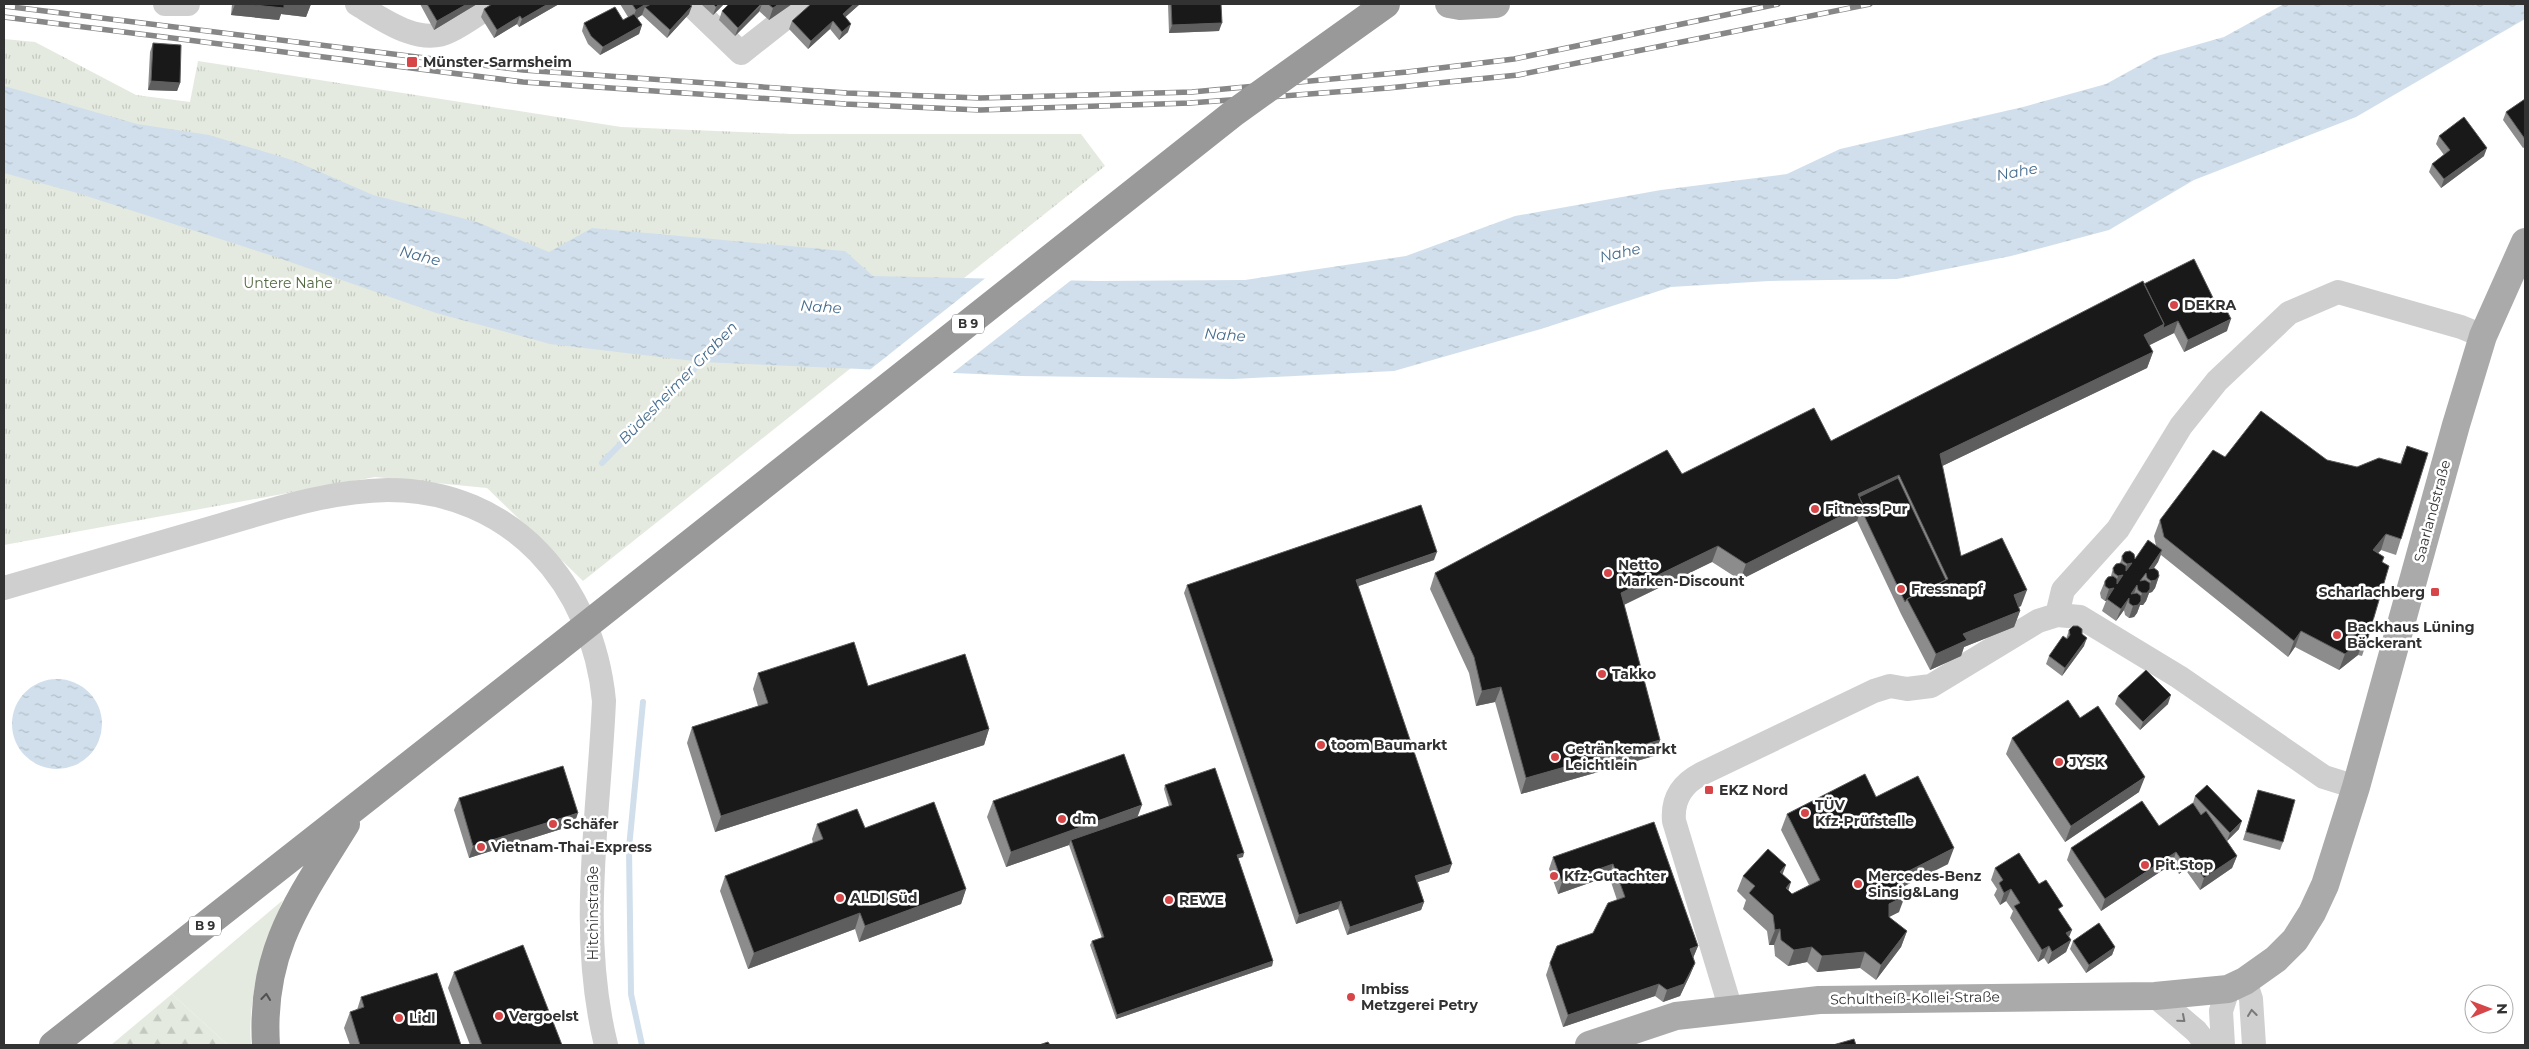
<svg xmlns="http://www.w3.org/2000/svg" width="2529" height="1049" viewBox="0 0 2529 1049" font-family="Montserrat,sans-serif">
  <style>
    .grass { fill: #e4eadf }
    .forest { fill: url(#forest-firs) }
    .park { fill: url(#park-tufts) }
    .water { fill: url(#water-ripples) }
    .pier { fill: #fff }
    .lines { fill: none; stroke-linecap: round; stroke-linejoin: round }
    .stream { stroke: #d0dfeb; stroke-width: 6 }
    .minor { stroke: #cfcfcf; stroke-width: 24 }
    .major { stroke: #aaa; stroke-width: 28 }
    .highway { stroke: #999; stroke-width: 28 }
    .rail-casing { stroke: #878787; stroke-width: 5.5 }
    .rail { stroke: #fff; stroke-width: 4; stroke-dasharray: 11; stroke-linecap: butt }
    .highway-bridge { stroke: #999; stroke-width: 28 }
    .wall { fill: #8c8c8c }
    .shaded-wall { fill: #5e5e5e }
    .building { fill: #191919; stroke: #5e5e5e }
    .oneway { stroke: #515151 }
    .oneway2 { stroke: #797979 }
    .poi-dot { fill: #d64648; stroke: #fff; stroke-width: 2 }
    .labels { text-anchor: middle; stroke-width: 5; stroke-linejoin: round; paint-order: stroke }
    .shield { fill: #fff; stroke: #707070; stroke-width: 1 }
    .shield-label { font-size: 12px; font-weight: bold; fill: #323232 }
    .poi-label { font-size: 14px; font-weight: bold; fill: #323232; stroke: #fff; text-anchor: start }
    .park-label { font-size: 14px; fill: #536a42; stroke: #fff }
    .street-label { font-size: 14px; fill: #323232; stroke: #fff }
    .water-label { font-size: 15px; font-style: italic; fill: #466d8e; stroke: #fff }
  </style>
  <defs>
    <pattern id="forest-firs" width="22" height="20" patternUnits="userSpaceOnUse" patternTransform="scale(1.25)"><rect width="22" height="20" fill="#e4eadf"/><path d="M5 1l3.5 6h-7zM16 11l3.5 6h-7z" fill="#c4c9c0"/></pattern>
    <pattern id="park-tufts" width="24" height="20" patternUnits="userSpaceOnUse" patternTransform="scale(1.25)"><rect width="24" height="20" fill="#e4eadf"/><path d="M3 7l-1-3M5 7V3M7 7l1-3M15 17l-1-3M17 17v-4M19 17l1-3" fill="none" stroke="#c4c9c0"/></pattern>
    <pattern id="water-ripples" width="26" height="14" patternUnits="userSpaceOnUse" patternTransform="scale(1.25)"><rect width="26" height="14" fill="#d0dfeb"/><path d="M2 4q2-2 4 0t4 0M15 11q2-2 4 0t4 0" fill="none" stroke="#b3c0ca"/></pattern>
  </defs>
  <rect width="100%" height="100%" fill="#fff"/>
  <!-- grass -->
  <path class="grass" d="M283,900C264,946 247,996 251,1045H228L172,994Z"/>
  <!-- forest -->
  <path class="forest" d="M172,994L228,1045H111Z"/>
  <!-- park -->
  <path class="park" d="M4,39L35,42L136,95L190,102L198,61L621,127L790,134H1081L1105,166L583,581L487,488L375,477L4,545Z"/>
  <!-- water -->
  <path class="water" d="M2284,4H2525V19L2356,117L2194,180L2109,230L2011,256L1897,279L1769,281L1671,287L1541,329L1394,371L1233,379L1021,376L702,362L550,344L436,313L273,256L77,193L4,173V86L137,124L209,135L295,161L373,195L477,222L549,252L592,228L845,251L873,276L1097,281L1245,280L1406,256L1515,216L1661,190L1787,174L1840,149L2023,107L2106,84L2157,56L2224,37Z
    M12 724a45 45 0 1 1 90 0a45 45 0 1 1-90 0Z"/>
  <!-- pier -->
  <path class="pier" d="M988,276L1074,278L950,375L867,372Z"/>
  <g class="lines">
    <!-- stream -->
    <path class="stream" d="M602,463L706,357
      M642,1045L631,994L629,848L643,702"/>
    <!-- minor -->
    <path class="minor" d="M165,4H188
      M357,4C382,19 420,47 450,31C465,24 479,13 493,4
      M690,4L741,53L803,4
      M4,588C73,568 142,548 211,528C269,511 327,491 388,490C512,490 593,585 604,701C599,816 578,932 606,1045
      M2057,615L2063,590L2118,529L2181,426L2217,381L2289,313L2338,292L2461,327L2483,336
      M2245,981L2251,999L2254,1045
      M2155,996L2196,1031L2207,1045
      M1731,1010L1674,821C1672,799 1682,784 1701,774L1874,691L1890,686L1907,689L1931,686L2038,621L2057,615L2080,617L2179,677L2324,777L2356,787
      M2223,1045L2221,1011L2228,989"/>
    <!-- major -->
    <path class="major" d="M1449,4L1460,6L1496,4
      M1589,1045L1676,1016L1819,1000L2155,996L2228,989L2245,981L2276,959L2295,940L2312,913L2325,885L2356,787L2456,425L2483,336L2525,242"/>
    <!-- highway -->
    <path class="highway" d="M53,1045L554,651
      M266,1045C260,951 299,900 346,824"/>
    <!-- rail casing -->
    <g class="rail-casing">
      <path id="rail" d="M4,6L523,70L847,93L980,98L1192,92L1407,72L1514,59L1778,4
        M4,17L523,82L845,104L980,110L1190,103L1388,88L1518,75L1870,4"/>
    </g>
    <!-- rail -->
    <use href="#rail" class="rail"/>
    <!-- highway-bridge -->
    <path class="highway-bridge" d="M554,651L1235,112L1386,4"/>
  </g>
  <!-- wall -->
  <path class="wall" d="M232,4H311L306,17L281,14L279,20L231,15Z
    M420,4H477L434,30Z
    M492,4H559L519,27L517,24L494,38L481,17L484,9Z
    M620,4H689V14L667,38L642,15L637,18L642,25L639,34L600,55L588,44L582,31L584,23L623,20L628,17Z
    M701,4H724L713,15Z
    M729,4H792L769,20L759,11L735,36L719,20L722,11Z
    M811,4H860L845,17L848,32L839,40L830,29L808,49L789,29L792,21Z
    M1168,4H1221L1219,31L1169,33Z
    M153,43L180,83L177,91L148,90L150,52Z
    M2525,99V147L2523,148L2503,120L2506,112Z
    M2439,136L2484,156L2441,188L2429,172L2432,164L2444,155L2436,144Z
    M2144,284L2227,331L2184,352L2174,333L2149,345L2153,352L2147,368L1942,466L1961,556L2021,606L2019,607L2020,611L2014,627L1964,647L1961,656L1930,670L1901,614L1857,521L1740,580L1712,562L1624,605L1660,740L1654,756L1521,794L1495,702L1476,706L1469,673L1430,589L1435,573L1682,474L1831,441Z
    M2407,446L2401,539L2396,555L2381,550L2378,553L2382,562L2367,641L2362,656L2358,655L2339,670L2295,647L2288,657L2161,555L2158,562L2154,568L2159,576L2155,588L2152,592L2149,593L2146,601L2143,605H2140L2137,613L2134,617L2129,618L2125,615L2124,610L2116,621L2102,611L2106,601H2105L2101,598L2100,593L2105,581L2111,576L2113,568L2120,564L2122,556L2135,559L2156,546L2154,536L2160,520L2225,457L2327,460L2357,467L2400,464Z
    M1434,560L1358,586L1449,872L1418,882L1424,902L1421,910L1347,935L1338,909L1296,924L1184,593L1187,585Z
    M2069,630L2082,634L2084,646L2062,676L2046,664L2049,656L2066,639Z
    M758,673L868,686L989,729L984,745L715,832L687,743L692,727L758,706L753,689Z
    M2118,696L2168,704L2140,730L2115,704Z
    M2080,718L2139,792L2065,842L2006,754L2012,738Z
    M1165,785L1243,857L1238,858L1273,961L1272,966L1116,1019L1090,945L1092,941L1102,938L1069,845L1006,867L987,817L993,801L1137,817L1169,806L1164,789Z
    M2258,790L2283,842L2280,850L2243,840Z
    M2195,796L2239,829L2227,841L2237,856L2232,868L2200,890L2185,869L2179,874L2172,864L2101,911L2067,860L2071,848L2159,826L2193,803Z
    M1876,797L1948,864L1901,888L1899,912L1889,917L1907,931L1901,947L1876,980L1860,968L1817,972L1807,962L1788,966L1775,956L1774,945H1769L1767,931L1743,909L1746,900L1737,891L1743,876L1783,875L1788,890L1792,894L1809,885L1781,830L1787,814Z
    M459,798L574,825L469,858L454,810Z
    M1654,822L1698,946L1693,958L1695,963L1690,975L1680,996L1663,1002L1655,996L1563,1027L1546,975L1550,963L1593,933L1617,900L1609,876L1558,894L1549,869L1553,857Z
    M817,824L865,828L966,889L961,904L859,942L855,929L748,969L720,891L725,876L813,843L812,839Z
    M1995,868L2039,884L2060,912L2069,937L2071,940L2066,952L2048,964L2044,958L2038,962L2010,918L2013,911L2006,901L2000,905L1994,895L1997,889L1991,880Z
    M2073,941L2115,947L2112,955L2086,973L2070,949Z
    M454,972L562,1045H470L448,988Z
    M361,997L461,1045H350L344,1028L350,1012L357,1010Z"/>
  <!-- shaded-wall -->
  <path class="shaded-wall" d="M235,4H311L306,17L281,14L279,20L231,15Z
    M467,4H477L434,30L437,21Z
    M548,4H559L519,27L522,19Z
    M646,4H662L645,7L642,15L631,22L636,10Z
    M719,4H724L713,15L716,7Z
    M762,4L759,12L735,36L738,28Z
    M779,4H792L769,20L773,8Z
    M854,4H860L840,22L843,14Z
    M692,6L689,14L667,38L670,30Z
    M520,16L517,24L494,38L497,30Z
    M833,21L830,29L808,49L811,41Z
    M1222,23L1219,31L1169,33L1172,25Z
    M851,24L848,32L839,40L842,32Z
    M642,25L639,34L600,55L603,47Z
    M151,81L180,83L177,91L148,90Z
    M2487,148L2484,156L2441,188L2444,179Z
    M2231,319L2227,331L2184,352L2188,340Z
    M2178,321L2174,333L2138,351L2144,335L2164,324Z
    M2153,352L2147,368L1934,470L1940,454Z
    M1899,475L1893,490L1856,498L1858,494Z
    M1863,505L1857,521L1740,580L1746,564Z
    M2386,534L2381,550L2367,565L2373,550Z
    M1718,546L1712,562L1615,609L1621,593Z
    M2162,550L2158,562L2147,578L2149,569Z
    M1437,552L1434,560L1353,588L1356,580Z
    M2132,563L2106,601H2105L2109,589L2114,588L2118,576H2123L2127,564Z
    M2159,576L2155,588L2152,592L2149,593L2146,601L2143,605H2140L2137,613L2134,617L2129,618L2133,606L2138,605L2142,593H2147L2151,581Z
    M2137,585L2133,597L2131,594Z
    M2027,590L2021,606L2008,611L2014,595Z
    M2129,598L2124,610L2116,621L2121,609Z
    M2020,611L2014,627L1964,647L1961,656L1930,670L1936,654L1963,634Z
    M2301,631L2295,647L2288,657L2294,641Z
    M2087,638L2084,646L2062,676L2065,668Z
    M2364,639L2358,655L2339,670L2345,654Z
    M1501,687L1495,702L1476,706L1482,691Z
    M2171,695L2168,704L2140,730L2143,722Z
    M989,729L984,745L715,832L721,816Z
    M1660,740L1654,756L1521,794L1526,778Z
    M2145,777L2139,792L2065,842L2071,826Z
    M1142,805L1136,821L1071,840L1069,845L1006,867L1011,852Z
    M578,813L574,825L469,858L473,846Z
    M2242,821L2239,829L2227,841L2230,833Z
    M1954,848L1948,864L1890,893L1895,878Z
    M2176,852L2172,864L2101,911L2105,899Z
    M1244,853L1243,857L1235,859L1237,855Z
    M2237,856L2232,868L2200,890L2204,878Z
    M2190,857L2185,869L2179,874L2183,862Z
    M1452,864L1449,872L1412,884L1415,876Z
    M1613,864L1609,876L1558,894L1562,882Z
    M1786,865L1780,881V872Z
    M1791,882L1786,898V888Z
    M966,889L961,904L859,942L865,926Z
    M2011,889L2006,901L2000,905L2004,893Z
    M1905,896L1899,912L1883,920L1889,904Z
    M1341,901L1338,909L1296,924L1299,915Z
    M1424,902L1421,910L1347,935L1350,927Z
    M860,913L855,929L748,969L754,953Z
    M1780,929L1774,945H1769L1775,930Z
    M2072,930L2067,942L2071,940L2066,952L2048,964L2052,952L2066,933Z
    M1907,931L1901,947L1876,980L1881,965Z
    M1698,946L1693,958L1685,961L1690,949Z
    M2049,946L2044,958L2038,962L2042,950Z
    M1812,947L1807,962L1788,966L1794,950Z
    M2115,947L2112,955L2086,973L2089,965Z
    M1865,952L1860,968L1817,972L1822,956Z
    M1273,961L1272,966L1116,1019L1117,1015Z
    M1695,963L1690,975L1680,996L1663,1002L1667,990Z
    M1659,984L1655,996L1563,1027L1568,1015Z"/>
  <!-- building -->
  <path class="building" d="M244,4H284V8Z
    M427,4H467L437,21Z
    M492,4H548L522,19L520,16L497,30L484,9Z
    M632,4H646L636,10Z
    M651,4H689L692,6L670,30L645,7Z
    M713,4H719L716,7Z
    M729,4H761L738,28L722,11Z
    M768,4H779L773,8Z
    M811,4H854L843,14L851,24L842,32L833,21L811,41L792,21Z
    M1171,4H1221L1222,23L1172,25Z
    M615,7L623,20L634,14L642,25L603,47L591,36L584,23Z
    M153,43L181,45L180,83L151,81Z
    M2525,99V139L2506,112Z
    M2464,117L2487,148L2444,179L2432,164L2450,150L2439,136Z
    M2194,259L2216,304L2222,301L2231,319L2188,340L2178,321L2163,328L2164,324L2144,284Z
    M2143,281L2164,324L2144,335L2153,352L1940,454L1961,556L2002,538L2027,590L2014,595L2020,611L1963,634L1967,640L1936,654L1907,599L1948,579L1899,475L1858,494L1863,505L1746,564L1718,546L1621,593L1660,740L1526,778L1501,687L1482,691L1474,657L1435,573L1667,450L1682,474L1814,408L1831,441Z
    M2261,411L2327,460L2357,467L2379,458L2401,464L2407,446L2428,453L2401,539L2386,534L2373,550L2384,557L2382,562L2389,566L2367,641L2364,639L2345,654L2301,631L2294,641L2164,537L2160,520L2213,450L2225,457Z
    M1898,478L1946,580L1907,599L1905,602L1861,509L1863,505L1859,497Z
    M1421,505L1437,552L1356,580L1452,864L1415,876L1424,902L1350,927L1341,901L1299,915L1187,585Z
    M2148,540L2162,550L2149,569L2154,568L2158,571L2159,576L2156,580L2151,581L2147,578L2146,573L2140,581L2145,580L2150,583V589L2147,593H2142L2138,590L2137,585L2131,594L2137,593L2141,596V601L2138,605L2133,606L2129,603V598L2121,609L2107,599L2114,588L2109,589L2105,586V581L2108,577L2113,576L2117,579V584L2123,575L2118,576L2114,573L2113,568L2116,564L2121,563L2126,566V571L2132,563L2127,564L2123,561L2122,556L2125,552L2130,551L2134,554L2135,559Z
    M2073,626H2078L2082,629V634L2087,638L2065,668L2049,656L2063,636L2067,639L2070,635L2069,630Z
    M854,642L868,686L965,654L989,729L721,816L692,727L768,703L758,673Z
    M2146,670L2171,695L2143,722L2118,696Z
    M2068,700L2080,718L2098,706L2145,777L2071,826L2012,738Z
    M1124,754L1142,805L1011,852L993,801Z
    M563,766L578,813L473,846L459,798Z
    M1215,768L1244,853L1237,855L1273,961L1117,1015L1092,941L1104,937L1071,840L1172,805L1165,785Z
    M1865,774L1876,797L1918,776L1954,848L1895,878L1905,896L1889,904V917L1907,931L1881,965L1865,952L1822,956L1812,947L1794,950L1781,940L1780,929L1775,930L1773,915L1749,893L1755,886L1743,876L1768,849L1786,865L1780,872L1791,882L1786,888L1792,894L1820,880L1787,814Z
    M2207,785L2242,821L2230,833L2195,796Z
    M2258,790L2295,800L2283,842L2246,832Z
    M2142,801L2159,826L2193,803L2201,815L2206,811L2237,856L2204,878L2190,857L2183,862L2176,852L2105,899L2071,848Z
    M934,802L966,889L865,926L860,913L754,953L725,876L823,839L817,824L857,809L865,828Z
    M1654,822L1698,946L1690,949L1695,963L1684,984L1667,990L1659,984L1568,1015L1550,963L1557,946L1593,933L1608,903L1625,897L1613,864L1562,882L1553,857Z
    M2019,853L2039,884L2046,880L2063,906L2058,909L2072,930L2066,933L2071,940L2052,952L2049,946L2042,950L2014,906L2020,903L2011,889L2004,893L1999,883L2003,880L1995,868Z
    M2099,923L2115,947L2089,965L2073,941Z
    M523,945L562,1045H482L454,972Z
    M437,973L461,1045H360L350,1012L364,1007L361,997Z
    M1854,1039L1856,1045H1833Z
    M1048,1042L1050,1045H1039Z"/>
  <!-- one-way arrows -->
  <defs><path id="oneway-chevron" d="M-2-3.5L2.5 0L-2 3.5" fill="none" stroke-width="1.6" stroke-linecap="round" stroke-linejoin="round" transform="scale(1.25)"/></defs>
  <use class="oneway" href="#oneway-chevron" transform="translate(266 997) rotate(-84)"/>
  <g class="oneway2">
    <use href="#oneway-chevron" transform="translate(2252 1013) rotate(-97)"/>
    <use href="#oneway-chevron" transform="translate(2182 1019) rotate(41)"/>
  </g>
  <!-- markers -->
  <g class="poi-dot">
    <rect x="406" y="56" width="12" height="12" rx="2.5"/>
    <circle cx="2174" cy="305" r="5"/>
    <circle cx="1815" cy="509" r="5"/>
    <circle cx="1608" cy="573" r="5"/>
    <circle cx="1901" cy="589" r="5"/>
    <rect x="2430" y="587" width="10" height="10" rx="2.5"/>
    <circle cx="2337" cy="635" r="5"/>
    <circle cx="1602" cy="674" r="5"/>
    <circle cx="1321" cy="745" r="5"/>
    <circle cx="1555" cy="757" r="5"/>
    <circle cx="2059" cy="762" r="5"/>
    <rect x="1704" y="785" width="10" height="10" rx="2.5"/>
    <circle cx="1805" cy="813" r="5"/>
    <circle cx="1062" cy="819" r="5"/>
    <circle cx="553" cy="824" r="5"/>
    <circle cx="481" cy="847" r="5"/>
    <circle cx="2145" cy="865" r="5"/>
    <circle cx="1554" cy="876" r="5"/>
    <circle cx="1858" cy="884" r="5"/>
    <circle cx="840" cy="898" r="5"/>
    <circle cx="1169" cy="900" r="5"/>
    <circle cx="1351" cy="997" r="5"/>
    <circle cx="499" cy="1016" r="5"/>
    <circle cx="399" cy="1018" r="5"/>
  </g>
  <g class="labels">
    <!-- shield labels -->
    <g class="shield">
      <rect x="952" y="314.5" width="32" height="19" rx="4"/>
      <rect x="189" y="916.5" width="32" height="19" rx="4"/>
    </g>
    <g class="shield-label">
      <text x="968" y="328">B 9</text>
      <text x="205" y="930">B 9</text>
    </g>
    <!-- poi labels -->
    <g class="poi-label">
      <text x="423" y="67">Münster-Sarmsheim</text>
      <text x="2184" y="310">DEKRA</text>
      <text x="1825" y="514">Fitness Pur</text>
      <text x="1618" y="570">Netto<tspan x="1618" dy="16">Marken-Discount</tspan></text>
      <text x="1911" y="594">Fressnapf</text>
      <text x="2425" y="597" text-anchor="end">Scharlachberg</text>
      <text x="2347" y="632">Backhaus Lüning<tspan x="2347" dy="16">Bäckerant</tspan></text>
      <text x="1612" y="679">Takko</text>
      <text x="1331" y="750">toom Baumarkt</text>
      <text x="1565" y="754">Getränkemarkt<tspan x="1565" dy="16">Leichtlein</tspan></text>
      <text x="2069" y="767">JYSK</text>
      <text x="1719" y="795">EKZ Nord</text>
      <text x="1815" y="810">TÜV<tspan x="1815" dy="16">Kfz-Prüfstelle</tspan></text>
      <text x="1072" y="824">dm</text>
      <text x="563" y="829">Schäfer</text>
      <text x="491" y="852">Vietnam-Thai-Express</text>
      <text x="2155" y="870">Pit.Stop</text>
      <text x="1564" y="881">Kfz-Gutachter</text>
      <text x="1868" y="881">Mercedes-Benz<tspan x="1868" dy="16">Sinsig&amp;Lang</tspan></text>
      <text x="850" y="903">ALDI Süd</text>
      <text x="1179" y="905">REWE</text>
      <text x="1361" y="994">Imbiss<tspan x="1361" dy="16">Metzgerei Petry</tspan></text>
      <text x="509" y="1021">Vergoelst</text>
      <text x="409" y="1023">Lidl</text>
    </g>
    <!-- park labels -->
    <g class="park-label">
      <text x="288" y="288">Untere Nahe</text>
    </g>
    <!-- street labels -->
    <g class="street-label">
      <text transform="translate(2432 511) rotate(-75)" y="5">Saarlandstraße</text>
      <text transform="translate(593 913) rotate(-90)" y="5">Hitchinstraße</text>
      <text transform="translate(1915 998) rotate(-1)" y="5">Schultheiß-Kollei-Straße</text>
    </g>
    <!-- water labels -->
    <g class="water-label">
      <text transform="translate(2017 172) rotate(-11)" y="5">Nahe</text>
      <text transform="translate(1620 253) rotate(-13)" y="5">Nahe</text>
      <text transform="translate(420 256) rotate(14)" y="5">Nahe</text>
      <text transform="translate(821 307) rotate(4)" y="5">Nahe</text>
      <text transform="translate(1225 335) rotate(4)" y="5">Nahe</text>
      <text transform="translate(678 383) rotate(-46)" y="5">Büdesheimer Graben</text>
    </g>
  </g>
  <!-- border -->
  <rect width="2529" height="1049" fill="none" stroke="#323232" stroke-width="10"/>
  <!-- north arrow -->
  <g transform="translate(2489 1009) rotate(89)"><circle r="24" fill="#ffffff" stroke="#adadad"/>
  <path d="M0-4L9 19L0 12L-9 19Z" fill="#d64648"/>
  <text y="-8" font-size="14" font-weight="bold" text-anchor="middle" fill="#323232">N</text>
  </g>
</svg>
